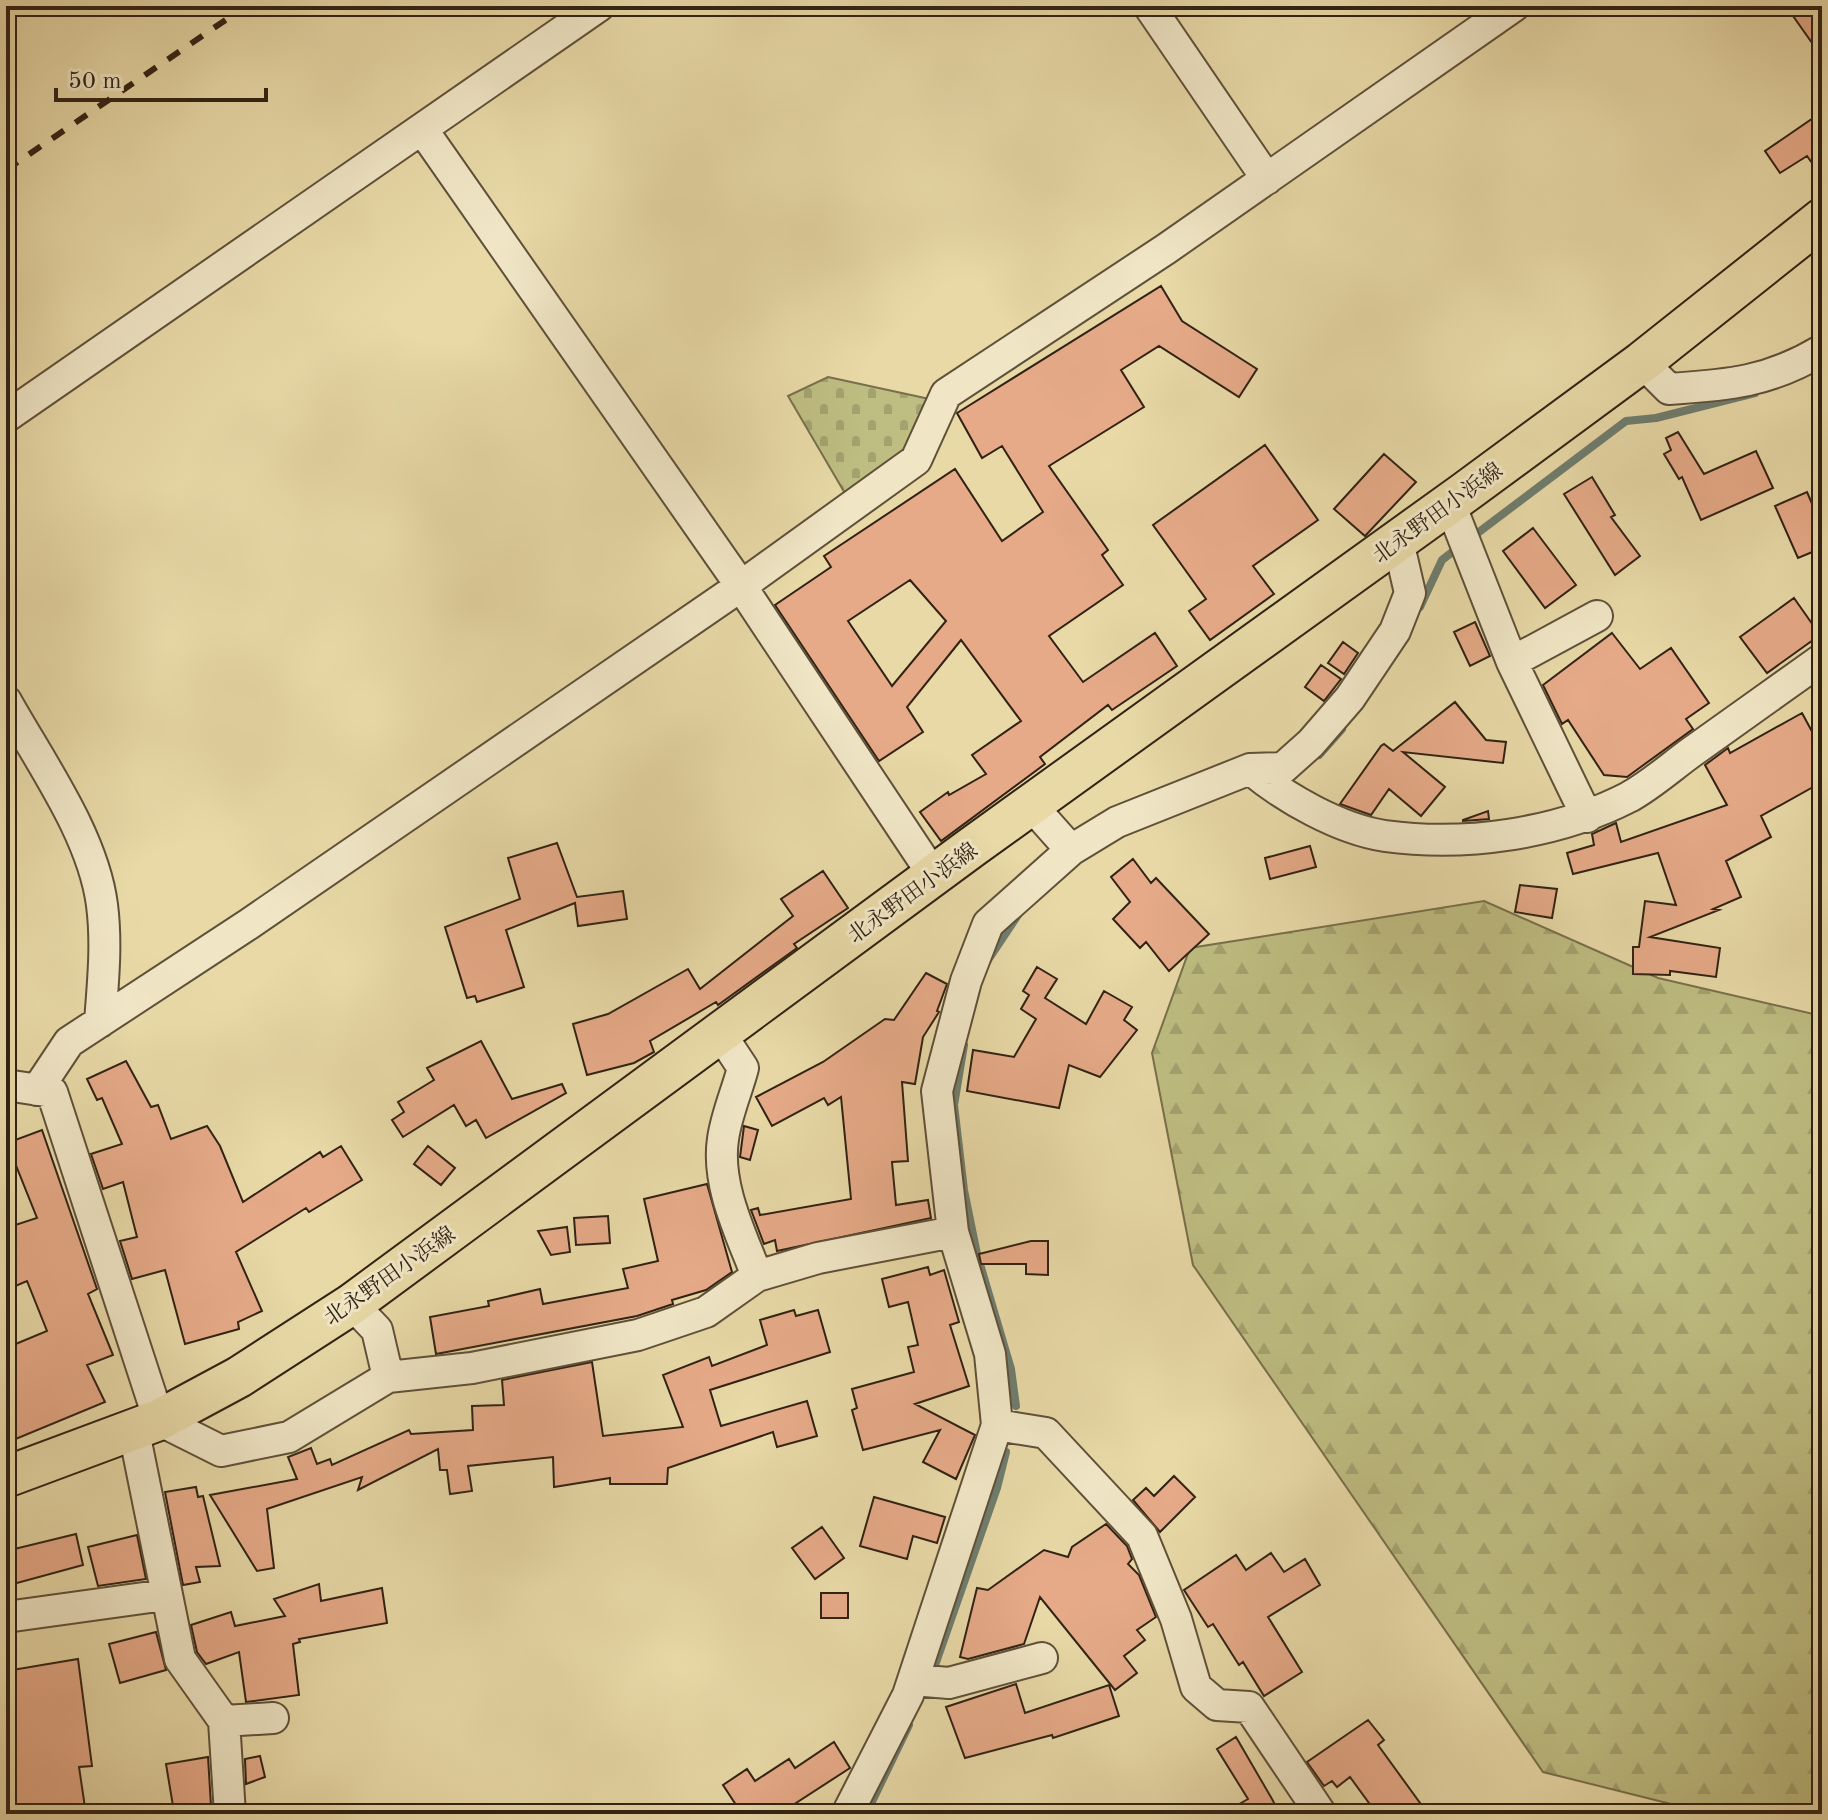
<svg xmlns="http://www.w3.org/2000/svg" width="1828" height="1820" viewBox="0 0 1828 1820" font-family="'Old Standard TT','Noto Serif JP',serif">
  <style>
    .forest { fill: url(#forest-firs); stroke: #78704b; stroke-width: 2 }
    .cemetery { fill: url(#cemetery-stones); stroke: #78704b; stroke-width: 2 }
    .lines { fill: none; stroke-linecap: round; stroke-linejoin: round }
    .stream { stroke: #6e7d6e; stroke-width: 8 }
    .building { fill: #e6aa88; stroke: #312214; stroke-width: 2; fill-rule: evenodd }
    .minor-casing { stroke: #5f5039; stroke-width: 34 }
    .major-casing { stroke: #312214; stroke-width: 44 }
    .minor { stroke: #f0e6c6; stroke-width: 30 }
    .major { stroke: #e8d9a7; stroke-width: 40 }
    .rail { stroke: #312214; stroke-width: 6; stroke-dasharray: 14 14; stroke-linecap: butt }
    .labels { text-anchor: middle; stroke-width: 6; stroke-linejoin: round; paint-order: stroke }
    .street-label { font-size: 22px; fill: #312214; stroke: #f0e6c6 }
  </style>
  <defs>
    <pattern id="forest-firs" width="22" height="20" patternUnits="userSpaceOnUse" patternTransform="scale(2)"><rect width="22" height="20" fill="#bebd82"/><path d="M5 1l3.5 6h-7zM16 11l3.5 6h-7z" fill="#a4a26f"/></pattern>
    <pattern id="cemetery-stones" width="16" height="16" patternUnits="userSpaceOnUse" patternTransform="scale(2)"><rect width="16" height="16" fill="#bebd82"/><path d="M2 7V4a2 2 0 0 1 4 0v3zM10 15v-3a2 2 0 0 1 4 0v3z" fill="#a4a26f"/></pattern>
  </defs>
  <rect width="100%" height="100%" fill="#e8d9a7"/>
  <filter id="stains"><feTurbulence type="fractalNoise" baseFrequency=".0025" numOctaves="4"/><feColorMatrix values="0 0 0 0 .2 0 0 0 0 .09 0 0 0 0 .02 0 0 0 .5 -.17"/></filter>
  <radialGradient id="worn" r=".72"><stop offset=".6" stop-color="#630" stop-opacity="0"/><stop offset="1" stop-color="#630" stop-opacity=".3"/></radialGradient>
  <!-- forest -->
  <path class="forest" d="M1484,901L1658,978L1822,1016V1814H1711L1543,1772L1193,1265L1152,1053L1190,948Z"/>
  <!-- cemetery -->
  <path class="cemetery" d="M828,377L934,400L906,455L846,495L788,396Z"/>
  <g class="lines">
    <!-- stream -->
    <path class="stream" d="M1471,538L1626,421L1656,418L1755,393
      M1420,607L1442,560L1460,546
      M1319,755L1342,729
      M988,960L1018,915
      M964,1045L954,1105L964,1190L977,1254L1011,1369L1016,1406
      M933,1671L997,1488L1006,1452
      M866,1814L909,1725"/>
  </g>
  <!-- building -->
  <path class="building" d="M1786,6H1822V57Z
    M1822,112V177L1807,156L1780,173L1765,151Z
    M1161,286L1182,321L1257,369L1239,397L1159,346L1121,370L1144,407L1049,466L1108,550L1102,555L1123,585L1049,636L1083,682L1155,633L1177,666L1112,710L1108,705L1040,757L1045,764L941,841L920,812L948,792L949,795L986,774L972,755L1021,721L961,640L907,707L923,732L879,761L775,605L831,567L824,556L955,469L1002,541L1043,512L1002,446L982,458L957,413ZM910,580L946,621L892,686L848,621Z
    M1678,432L1704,474L1756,451L1773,488L1701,520L1682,477L1679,479L1664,454L1671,450L1666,438Z
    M1265,445L1318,520L1253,566L1274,594L1210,640L1189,611L1206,599L1153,525Z
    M1384,454L1416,482L1365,536L1334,509Z
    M1592,477L1615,515L1611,517L1640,556L1615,575L1564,494Z
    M1807,492L1822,527V548L1798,558L1775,506Z
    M1533,528L1576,585L1545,608L1503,551Z
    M1794,598L1820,635L1767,673L1740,637Z
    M1475,622L1490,656L1470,666L1454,632Z
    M1612,633L1640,669L1671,648L1709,703L1686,719L1693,729L1627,777L1604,775L1568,720L1562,724L1543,685Z
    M1343,642L1358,653L1344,674L1328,663Z
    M1321,665L1341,679L1324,701L1305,687Z
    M1455,702L1486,740L1506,742L1503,763L1403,752L1445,787L1421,816L1389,789L1371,815L1340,804L1381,746L1384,744L1393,751Z
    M1802,713L1822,750V782L1761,816L1771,837L1726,861L1741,897L1713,909L1719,910L1650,937L1720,948L1716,977L1670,971V975L1633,974V947H1639L1645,901L1676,905L1658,853L1573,874L1567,853L1594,845L1592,834L1616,823L1621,842L1727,805L1705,765L1728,748L1730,753Z
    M1488,811L1489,819L1463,821V820Z
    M557,843L577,897L623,891L627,919L578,926L575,903L506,930L524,987L477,1002L475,996L467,998L445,927L520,899L508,858Z
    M1310,846L1316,867L1270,879L1265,858Z
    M1133,859L1151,883L1156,878L1209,934L1169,971L1146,942L1140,948L1113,919L1130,902L1111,877Z
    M823,871L848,908L794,944L797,948L718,1005L716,1002L650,1041L654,1052L634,1063L587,1075L573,1024L608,1014L688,969L700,989L793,916L781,899Z
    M1520,885L1557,889L1552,918L1515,912Z
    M1037,967L1057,979L1045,998L1086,1024L1104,991L1132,1007L1124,1020L1137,1030L1100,1077L1069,1065L1059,1108L967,1091L973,1050L1014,1057L1036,1019L1021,1009L1029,995L1023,991Z
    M926,973L947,984L937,1011L939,1012L923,1037L915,1084L902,1082L908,1161L892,1162L896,1205L928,1200L931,1218L777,1251L775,1240L764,1244L751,1210L758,1208L760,1215L851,1199L841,1097L828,1105L824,1098L772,1126L756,1097L823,1062L885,1019L894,1020Z
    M481,1041L512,1099L562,1084L566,1093L486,1138L476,1120L466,1126L454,1105L403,1137L392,1120L404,1112L398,1102L434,1080L427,1068Z
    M126,1061L151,1107L158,1105L171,1139L207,1126L220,1146L243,1202L320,1152L323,1157L341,1146L362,1180L309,1212L306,1208L236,1252L262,1311L238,1322L239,1329L185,1344L165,1270L132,1279L120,1241L137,1237L123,1182L103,1189L91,1154L122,1144L102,1098L97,1100L87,1079Z
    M744,1126L758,1130L750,1160L740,1157Z
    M42,1130L97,1289L88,1294L113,1355L87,1365L105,1402L6,1443V1348L47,1331L27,1281L6,1290V1228L37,1218L7,1143Z
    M428,1146L455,1168L441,1185L414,1164Z
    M707,1184L732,1272L706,1290L672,1300L673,1304L637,1316L436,1354L430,1317L489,1306L488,1301L540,1289L543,1304L628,1288L623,1269L658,1261L644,1199Z
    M608,1216L610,1243L576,1245L574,1218Z
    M567,1227L570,1252L551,1255L538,1231Z
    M1031,1241H1048V1275L1026,1274V1264H981L979,1254Z
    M928,1267L930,1275L944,1270L959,1322L950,1325L969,1386L915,1404L975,1435L956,1479L923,1462L940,1430L863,1450L852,1410L857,1408L852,1389L914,1372L908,1347L918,1345L908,1302L889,1307L882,1279Z
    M794,1310L796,1316L818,1310L830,1352L710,1390L721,1426L807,1401L817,1436L777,1447L773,1432L668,1468L667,1484H610V1478L554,1487L553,1457L468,1466L472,1491L450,1494L447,1470H440L438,1449L358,1490L362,1477L267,1509L274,1568L257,1571L210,1495L297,1479L288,1457L311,1448L317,1464L330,1459L332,1465L409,1430L411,1434L473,1430L472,1406L504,1405L502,1380L592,1362L603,1436L683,1427L663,1375L709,1357L712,1366L767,1345L760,1320Z
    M1174,1476L1195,1497L1160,1532L1133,1500L1146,1488L1154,1496Z
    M196,1487L198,1497L203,1496L220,1566L196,1567L200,1582L183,1585L165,1492Z
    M874,1497L945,1517L937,1543L913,1536L907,1559L860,1546Z
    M1106,1524L1127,1546L1132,1559L1128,1564L1139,1575L1156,1617L1137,1630L1145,1640L1124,1656L1137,1673L1115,1690L1040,1597L1024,1644L968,1659L960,1657L977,1588L988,1590L1044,1550L1068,1557L1072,1547Z
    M822,1527L844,1558L815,1579L792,1548Z
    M76,1534L83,1565L6,1586V1551Z
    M137,1535L146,1579L98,1586L88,1547Z
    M1271,1553L1284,1572L1305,1559L1320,1585L1268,1617L1302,1672L1264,1696L1243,1662L1239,1665L1213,1624L1208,1627L1184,1590L1236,1555L1246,1570Z
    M319,1584L321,1601L382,1588L387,1623L299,1639L300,1642L293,1644L299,1695L246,1702L239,1652L206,1664L197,1652L191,1625L231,1612L235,1626L285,1616L274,1599Z
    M821,1593H848V1618H821Z
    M156,1632L166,1670L120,1683L109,1644Z
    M78,1659L92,1766L79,1767L86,1814H6V1671Z
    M1016,1684L1025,1713L1109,1685L1119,1716L1053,1738L1052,1735L965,1758L946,1707Z
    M1368,1720L1384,1740L1378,1745L1428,1814H1377L1350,1777L1337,1787L1332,1781L1324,1786L1307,1762Z
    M1236,1737L1272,1799L1280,1814H1222L1248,1799L1217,1749Z
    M834,1742L850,1768L779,1814H742L723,1785L747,1769L755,1781L789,1759L795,1768Z
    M260,1756L265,1777L246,1784L245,1759Z
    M208,1757L211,1806L174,1812L166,1764Z"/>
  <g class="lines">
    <!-- minor casing -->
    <g class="minor-casing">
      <path id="minor" d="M1149,6L1267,179
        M422,129L741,586L934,876
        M1642,362L1669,389C1729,385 1769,382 1822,350
        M6,417L599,6
        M1450,504L1512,662L1587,817
        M1512,662L1597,616
        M6,701C40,762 93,835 102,905C107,944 103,982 100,1022
        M1250,769C1285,798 1339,829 1385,836C1466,847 1557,834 1629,797C1651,785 1672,766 1693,751C1736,720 1779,690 1822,659
        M1031,805L1071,850
        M720,1033L743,1068C737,1091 726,1116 723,1139C716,1185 741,1234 757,1276
        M6,1085L52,1092L159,1420L221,1451L289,1437L388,1377L472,1368L638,1335L706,1312L757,1276L818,1258L953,1232
        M37,1090L69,1042L249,924L741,586L916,460L946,394L1166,249L1514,6
        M352,1304L377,1330L388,1377
        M997,1425L1046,1433L1142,1536L1176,1619L1196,1687L1217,1705L1249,1707L1321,1814
        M134,1432L180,1659L224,1721L230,1814
        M6,1617L165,1595
        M913,1680L949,1683L1042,1658
        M224,1721L273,1718
        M847,1814L908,1695L997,1425L990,1354L953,1232L937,1091L966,981L988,924L1071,850L1117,822L1250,769L1283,768L1311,743L1350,698L1395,631L1410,593L1398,541"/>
    </g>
    <!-- major casing -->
    <g class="major-casing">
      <path id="major" d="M6,1477L159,1420L239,1377L352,1304L972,847L1464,493L1642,362L1822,219"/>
    </g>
    <!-- minor -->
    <use href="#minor" class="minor"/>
    <!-- major -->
    <use href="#major" class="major"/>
    <!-- rail -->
    <path class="rail" d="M6,170L246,6"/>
  </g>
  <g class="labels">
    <!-- street labels -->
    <g class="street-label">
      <text transform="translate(1437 512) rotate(-36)" y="8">北永野田小浜線</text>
      <text transform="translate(912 892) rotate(-36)" y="8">北永野田小浜線</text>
      <text transform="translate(389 1275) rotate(-35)" y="8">北永野田小浜線</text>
    </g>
  </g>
  <!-- margin -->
  <rect width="1828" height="1820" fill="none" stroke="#e8d9a7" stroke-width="32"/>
  <rect x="8" y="8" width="1812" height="1804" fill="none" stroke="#312214" stroke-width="4"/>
  <rect x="16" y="16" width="1796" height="1788" fill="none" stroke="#312214" stroke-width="2"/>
  <!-- scale -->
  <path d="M56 88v12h210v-12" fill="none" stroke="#312214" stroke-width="4"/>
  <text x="68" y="88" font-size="24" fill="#312214" stroke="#f0e6c6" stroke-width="6" paint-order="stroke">50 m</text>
  <rect width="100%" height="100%" filter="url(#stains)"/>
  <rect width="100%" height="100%" fill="url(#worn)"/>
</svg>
